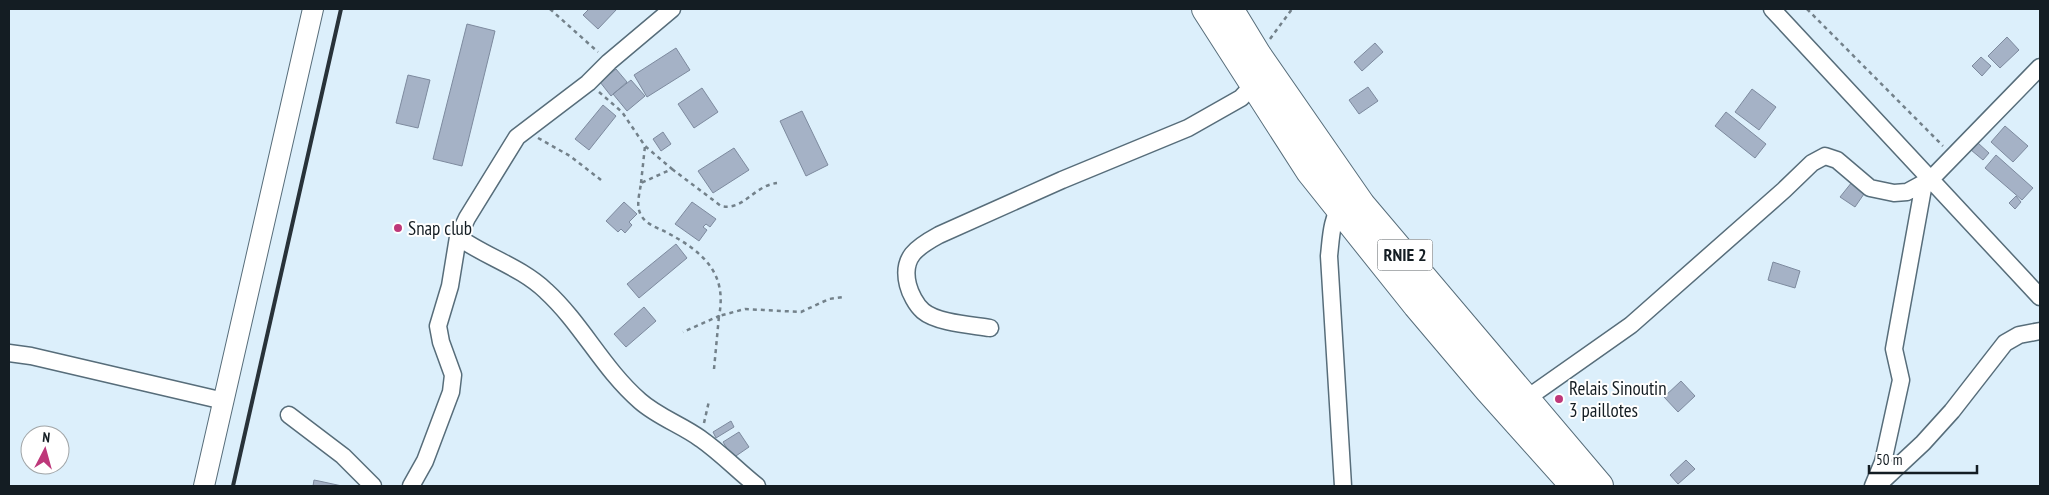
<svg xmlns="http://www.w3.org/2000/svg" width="2049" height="495" viewBox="0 0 2049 495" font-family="'PT Sans Narrow',sans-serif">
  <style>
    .building { fill: #a5b2c6; stroke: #7d8a9e }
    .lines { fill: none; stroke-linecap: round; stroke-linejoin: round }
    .minor-casing { stroke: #576d7a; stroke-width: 19 }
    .tertiary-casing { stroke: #576d7a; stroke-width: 22 }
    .trunk-casing { stroke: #576d7a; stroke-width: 30 }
    .path { stroke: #73818a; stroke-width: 2.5; stroke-dasharray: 4 4; stroke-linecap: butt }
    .minor { stroke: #fff; stroke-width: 16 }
    .tertiary { stroke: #fff; stroke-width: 20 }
    .trunk { stroke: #fff; stroke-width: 28 }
    .rail { stroke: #283239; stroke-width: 4 }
    .poi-dot { fill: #be387a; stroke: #fff; stroke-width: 2 }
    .labels { text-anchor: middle; stroke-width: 4; stroke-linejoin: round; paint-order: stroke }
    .shield { fill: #fff; stroke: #5a6165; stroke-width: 1 }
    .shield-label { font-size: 18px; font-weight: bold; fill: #141d23 }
    .poi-label { font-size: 19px; fill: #141d23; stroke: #fff; text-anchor: start }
  </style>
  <rect width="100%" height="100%" fill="#dceffb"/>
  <!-- building -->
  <path class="building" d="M589,9H617L598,29L583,15Z
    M467,24L495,31L462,166L433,159Z
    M2007,37L2019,50L2000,68L1988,56Z
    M1375,43L1383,52L1362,71L1354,62Z
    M676,48L690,70L647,97L634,75Z
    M1981,57L1991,66L1982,76L1972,66Z
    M616,69L627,82L611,96L600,82Z
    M408,75L430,80L418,128L396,123Z
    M631,80L645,96L627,111L613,94Z
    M1368,87L1378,101L1359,114L1349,100Z
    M702,88L718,112L694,128L678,104Z
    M1752,89L1776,107L1759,130L1735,112Z
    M603,105L616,116L589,150L575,139Z
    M802,111L828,165L806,176L780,121Z
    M1726,112L1766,144L1755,158L1715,126Z
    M2005,126L2028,146L2013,162L1991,142Z
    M663,132L671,144L661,151L653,139Z
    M1978,143L1989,153L1983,160L1971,150Z
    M734,148L749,170L713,193L698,171Z
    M1996,155L2033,188L2022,200L1985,168Z
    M1852,182L1866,191L1855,207L1840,197Z
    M2016,196L2021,202L2015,209L2009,203Z
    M624,202L637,214L629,222L632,225L625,233L621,229L618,232L606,221Z
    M692,202L716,219L710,227L706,224L703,227L707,230L699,241L675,224Z
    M676,244L687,258L639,298L627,284Z
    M1773,262L1800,271L1795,288L1768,280Z
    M644,307L656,321L626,347L614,334Z
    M1681,381L1695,396L1678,412L1664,397Z
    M731,421L734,427L716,438L713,432Z
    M739,432L749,447L733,458L723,442Z
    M1686,460L1695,469L1678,484L1670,475Z
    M314,480L319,481L342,486H313Z"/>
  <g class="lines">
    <!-- minor casing -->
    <g class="minor-casing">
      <path id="minor" d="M1772,9L2040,297
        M458,237C486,257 521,267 546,291C582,324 603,369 640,401C658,417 682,425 701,439C721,453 738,471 757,486
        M990,328C972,325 937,323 923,311C916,305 910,293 908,285C901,257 917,247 939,235L1062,180L1188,128L1241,98L1254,84
        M9,353L31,356L224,401
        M1526,399L1631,325L1784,190L1812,163L1825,156L1837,160L1870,188L1894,193L1907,192L1931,179L2040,67
        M289,415L343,456L373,486
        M411,486L425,461L451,392L453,375L441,342L438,326L450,286L458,237L467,218L517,137L588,83L609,62L672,9
        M1343,486L1329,256C1331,239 1331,217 1343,204
        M1873,486L1883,462L1901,380L1894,349L1924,183
        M1877,486L1923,443L1952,411L2005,343L2019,335L2040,331"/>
    </g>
    <!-- tertiary casing -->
    <g class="tertiary-casing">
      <path id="tertiary" d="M204,486L313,9"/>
    </g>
    <!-- trunk casing -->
    <g class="trunk-casing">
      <path id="trunk" d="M1206,9L1310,171L1417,305L1489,390L1575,486
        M1229,9L1257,55L1361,205L1599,486"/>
    </g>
    <!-- path -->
    <path class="path" d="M550,9L598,52
      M1807,9L1943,146
      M1270,39L1292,9
      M599,92L622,112L645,146L672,169L641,183C640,192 636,204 640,213C644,223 655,227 664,231C700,250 728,271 719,316L683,332
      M538,138L570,156L601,180
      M672,169L721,206C744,211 753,186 777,183
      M641,183L645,146
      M714,369L719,316L745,309L801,312L829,299L844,297
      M704,423L709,401"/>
    <!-- minor -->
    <use href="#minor" class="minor"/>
    <!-- tertiary -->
    <use href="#tertiary" class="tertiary"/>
    <!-- trunk -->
    <use href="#trunk" class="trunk"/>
    <!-- rail -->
    <path class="rail" d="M233,486L341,9"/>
  </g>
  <!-- markers -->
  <g class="poi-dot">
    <circle cx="398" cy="228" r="5"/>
    <circle cx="1559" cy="399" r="5"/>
  </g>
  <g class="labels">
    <!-- shield labels -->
    <rect class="shield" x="1377.5" y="239.5" width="55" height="31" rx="4"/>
    <g class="shield-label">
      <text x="1405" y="261">RNIE 2</text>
    </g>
    <!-- poi labels -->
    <g class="poi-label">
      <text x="408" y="235">Snap club</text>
      <text x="1569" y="395">Relais Sinoutin<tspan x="1569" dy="22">3 paillotes</tspan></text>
    </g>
  </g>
  <!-- border -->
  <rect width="2049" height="495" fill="none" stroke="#141d23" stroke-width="20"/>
  <!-- north arrow -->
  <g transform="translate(45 450) rotate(6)"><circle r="24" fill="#ffffff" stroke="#a1a5a7"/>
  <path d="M0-4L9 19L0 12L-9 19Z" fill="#be387a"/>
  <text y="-8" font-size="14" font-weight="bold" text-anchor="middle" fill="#141d23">N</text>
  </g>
  <!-- scale -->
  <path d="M1869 465v8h108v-8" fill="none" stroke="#141d23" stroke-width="2.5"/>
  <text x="1876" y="465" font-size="15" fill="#141d23" stroke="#ffffff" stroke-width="4" paint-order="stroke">50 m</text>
</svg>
